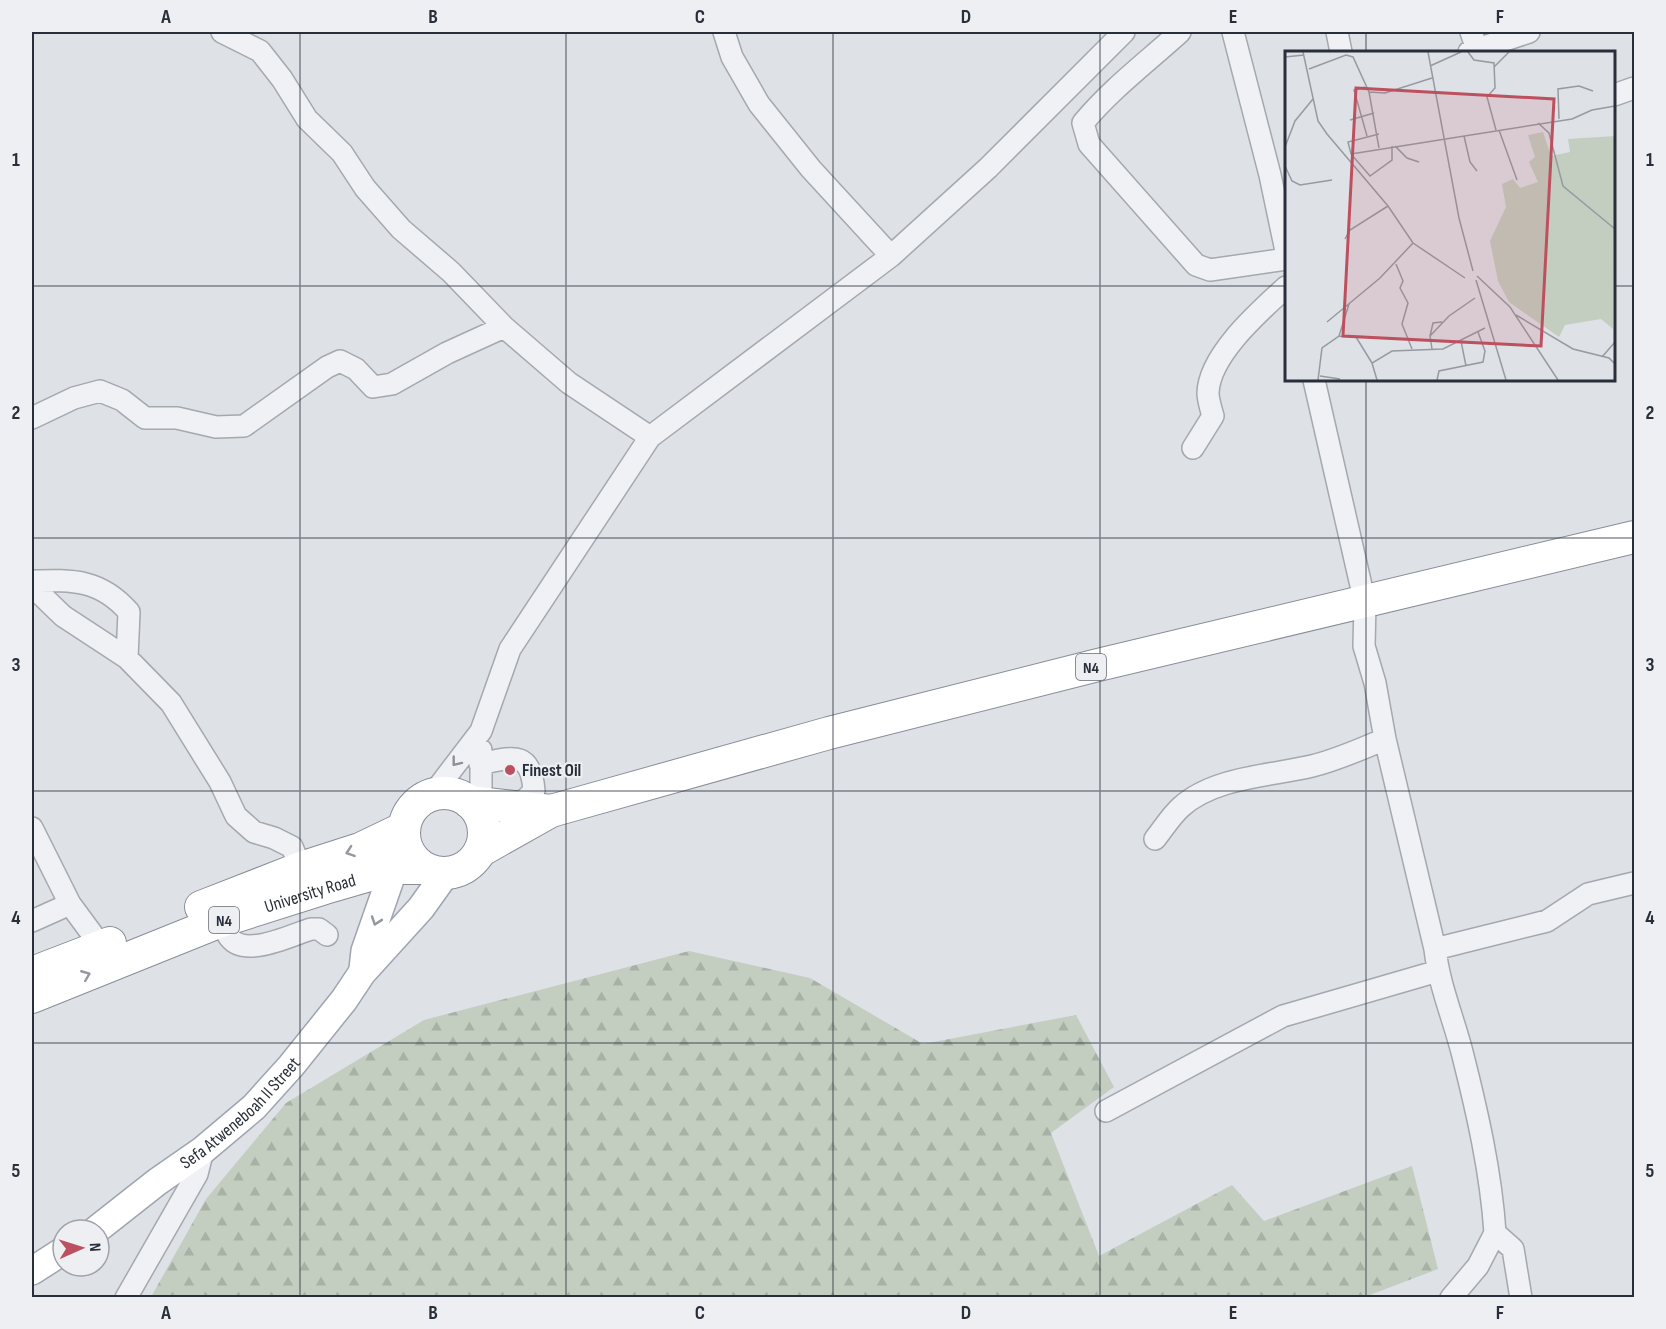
<svg xmlns="http://www.w3.org/2000/svg" width="1666" height="1329" viewBox="0 0 1666 1329" font-family="'Sofia Sans Condensed',sans-serif">
  <style>
    .forest { fill: url(#forest-firs) }
    .lines { fill: none; stroke-linecap: round; stroke-linejoin: round }
    .minor-casing { stroke: #a4a8af; stroke-width: 24 }
    .major-casing { stroke: #9ea5b0; stroke-width: 30 }
    .highway-casing { stroke: #878e9a; stroke-width: 34 }
    .minor { stroke: #f0f1f4; stroke-width: 21 }
    .major { stroke: #fff; stroke-width: 27 }
    .highway { stroke: #fff; stroke-width: 32 }
    .oneway { stroke: #8c9097 }
    .oneway2 { stroke: #94979c }
    .grid { fill: none; stroke: #292f3a; stroke-width: 1.5; stroke-opacity: 0.55 }
    .poi-dot { fill: #bd505e; stroke: #edeff3; stroke-width: 2 }
    .labels { text-anchor: middle; stroke-width: 4.5; stroke-linejoin: round; paint-order: stroke }
    .shield { fill: #edeff3; stroke: #646972; stroke-width: 1.5 }
    .shield-label { font-size: 16px; font-weight: bold; fill: #292f3a }
    .poi-label { font-size: 18px; font-weight: bold; fill: #292f3a; stroke: #edeff3; text-anchor: start }
    .street-label { font-size: 18px; fill: #292f3a; stroke: #edeff3 }
    .inset-road { fill: none; stroke: #969aa1; stroke-width: 1.5 }
    .view { fill: #bd505e; fill-opacity: 0.15; stroke: #bd505e; stroke-width: 3 }
    .inset-edge { fill: none; stroke: #292f3a; stroke-width: 3 }
    .neatline { fill: none; stroke: #292f3a; stroke-width: 2 }
    .grid-label { font-size: 20px; text-anchor: middle; font-weight: bold; fill: #292f3a }
  </style>
  <defs>
    <pattern id="forest-firs" width="22" height="20" patternUnits="userSpaceOnUse" patternTransform="scale(1.5)"><rect width="22" height="20" fill="#c3cec0"/><path d="M5 1l3.5 6h-7zM16 11l3.5 6h-7z" fill="#a8b1a6"/></pattern>
  </defs>
  <rect width="100%" height="100%" fill="#dee1e6"/>
  <!-- forest -->
  <path class="forest" d="M689,951L810,978L923,1044L1076,1015L1114,1087L1051,1133L1099,1256L1232,1185L1264,1221L1412,1166L1438,1269L1362,1298L151,1297L206,1199L286,1103L424,1020Z"/>
  <g class="lines">
    <!-- minor casing -->
    <g class="minor-casing">
      <path id="minor" d="M222,32L260,51L282,79L307,119L342,153L365,188L401,229L451,272L504,327L569,383L650,437
        M724,32L732,57L759,104L811,169L891,256
        M1180,32C1147,62 1111,89 1083,123L1089,144L1196,265L1210,270L1286,259
        M1233,32L1270,175L1286,251
        M1337,32L1341,52
        M1471,32L1478,52
        M1469,52L1529,32
        M1614,95L1634,88
        M1314,380L1365,603L1364,646L1375,683L1385,739L1435,949C1439,985 1453,1017 1462,1052C1477,1111 1491,1172 1495,1233L1513,1249L1521,1298
        M32,418L74,398L100,391L122,400L145,418H177L216,427L244,426L327,367L340,361L356,369L373,387L392,384L447,353L504,327
        M1193,448L1213,416C1211,409 1208,400 1208,393C1209,355 1260,311 1286,287
        M32,581C73,580 100,579 129,612L127,658
        M32,586L63,616L127,658L171,703L220,782L236,816L254,832L274,838L292,847L301,868
        M481,750V820
        M480,764C513,757 531,750 534,791L526,799L510,807
        M433,794L481,731L510,649L650,437L891,256L988,168L1124,32
        M32,828L70,904L101,946
        M1155,839C1163,829 1171,816 1181,807C1214,777 1270,776 1312,766C1337,760 1361,749 1385,739
        M32,921L70,904
        M221,921C224,927 226,933 230,938C246,958 291,935 311,929H319L327,935
        M1435,949L1547,921L1588,894L1634,883
        M1106,1111L1283,1016L1438,971
        M126,1298L197,1174L203,1150
        M1451,1298L1478,1266L1495,1233"/>
    </g>
    <!-- major casing -->
    <g class="major-casing">
      <g id="major">
        <path d="M363,969L365,951L394,868L405,847"/>
        <path id="s1" d="M96,1230L157,1182L203,1150L254,1107L291,1066L344,1000L362,973L421,908L446,873"/>
        <path d="M32,1271L63,1251"/>
      </g>
    </g>
    <!-- highway casing -->
    <g class="highway-casing">
      <g id="highway">
        <circle cx="444" cy="833" r="40"/>
        <path d="M469,802L551,811"/>
        <path d="M480,851L551,811L829,733L1098,665L1634,537"/>
        <path d="M201,907L301,868L360,849L404,828"/>
        <path d="M32,973L110,943"/>
        <path id="s2" d="M32,997L221,921L325,888L394,868H423"/>
      </g>
    </g>
    <!-- minor -->
    <use href="#minor" class="minor"/>
    <!-- major -->
    <use href="#major" class="major"/>
    <!-- highway -->
    <use href="#highway" class="highway"/>
  </g>
  <!-- one-way arrows -->
  <defs><path id="oneway-chevron" d="M-2-3.5L2.5 0L-2 3.5" fill="none" stroke-width="1.6" stroke-linecap="round" stroke-linejoin="round" transform="scale(1.5)"/></defs>
  <use class="oneway" href="#oneway-chevron" transform="translate(456 762) rotate(128)"/>
  <g class="oneway2">
    <use href="#oneway-chevron" transform="translate(350 852) rotate(161)"/>
    <use href="#oneway-chevron" transform="translate(376 921) rotate(109)"/>
    <use href="#oneway-chevron" transform="translate(86 975) rotate(-22)"/>
  </g>
  <!-- grid -->
  <path class="grid" d="M300,32V1298M566,32V1298M833,32V1298M1100,32V1298M1366,32V52M32,286H1286M1614,286H1634M1366,380V1298M32,538H1634M32,791H1634M32,1043H1634"/>
  <!-- markers -->
  <circle class="poi-dot" cx="510" cy="770" r="6"/>
  <g class="labels">
    <!-- shield labels -->
    <g class="shield">
      <rect x="1076" y="654" width="30" height="26" rx="4.5"/>
      <rect x="209" y="907" width="30" height="26" rx="4.5"/>
    </g>
    <g class="shield-label">
      <text x="1091" y="673">N4</text>
      <text x="224" y="926">N4</text>
    </g>
    <!-- poi labels -->
    <g class="poi-label">
      <text x="522" y="776">Finest Oil</text>
    </g>
    <!-- street labels -->
    <g class="street-label">
      <text dy="6" stroke="none"><textPath href="#s2" startOffset="297">University Road</textPath></text>
      <text dy="6" stroke="none"><textPath href="#s1" startOffset="186">Sefa Atweneboah II Street</textPath></text>
    </g>
  </g>
  <!-- overview -->
  <g transform="translate(1285 51)">
    <rect width="330" height="330" fill="#dee1e6"/>
    <path d="M258,81L266,105L285,101L283,88L330,85L328,278L316,268L280,274L274,286L224,251L213,230L205,190L221,156L217,133L228,128L235,137L253,131L244,111L250,106L243,84Z" fill="#c3cec0"/>
    <path class="inset-road" d="M18,1L33,70L42,83L103,155L128,192L180,227M143,1L174,167L188,220M183,1L189,9L209,12L210,37L202,46L211,79M0,6L19,4M145,15L176,1M209,16L224,1M24,18L61,4L68,6L84,41L94,97M80,36L69,39L82,85M84,41L100,42L147,27M274,68L273,38L294,35L308,40M65,69L89,62M253,72L264,82L278,135L330,178M214,79L232,129M94,83L63,91L66,103L85,125L107,109V95M179,85L185,111L192,120M110,95L122,107L134,111M0,96L10,70L28,48M66,103L287,68L307,59L330,55M0,115L7,130L15,134L47,129M60,188L65,179L103,155M111,213L118,230L115,237L123,252L117,273L127,298M192,225L225,256L273,329M191,229L221,329M231,264L288,298L324,307L330,313M42,271L95,227L128,192M54,285L71,286L87,312M145,285L148,272L157,271M176,290L181,315M147,298L145,285L164,265L190,247M317,306L330,291M35,325L55,328M33,329L37,297L54,285L64,253M92,329L87,312L107,300L158,298L200,277M152,329L154,320L198,311L200,300L193,281"/>
    <path class="view" d="M71,37L269,48L256,295L58,285Z"/>
    <rect width="330" height="330" class="inset-edge"/>
  </g>
  <!-- border -->
  <rect width="1666" height="1329" fill="none" stroke="#edeff3" stroke-width="66"/>
  <!-- north arrow -->
  <g transform="translate(81 1248) rotate(87)"><circle r="28" fill="#edeff3" stroke="#9fa2a9" stroke-width="1.5"/>
  <path d="M0-4.5L10 22L0 15L-10 22Z" fill="#bd505e"/>
  <text y="-9" font-size="16" font-weight="bold" text-anchor="middle" fill="#292f3a">N</text>
  </g>
  <rect x="33" y="33" width="1600" height="1263" class="neatline"/>
  <g class="grid-label">
    <text x="166" y="23">A</text>
    <text x="433" y="23">B</text>
    <text x="700" y="23">C</text>
    <text x="966" y="23">D</text>
    <text x="1233" y="23">E</text>
    <text x="1500" y="23">F</text>
    <text x="16" y="166">1</text>
    <text x="1650" y="166">1</text>
    <text x="16" y="419">2</text>
    <text x="1650" y="419">2</text>
    <text x="16" y="671">3</text>
    <text x="1650" y="671">3</text>
    <text x="16" y="924">4</text>
    <text x="1650" y="924">4</text>
    <text x="16" y="1177">5</text>
    <text x="1650" y="1177">5</text>
    <text x="166" y="1319">A</text>
    <text x="433" y="1319">B</text>
    <text x="700" y="1319">C</text>
    <text x="966" y="1319">D</text>
    <text x="1233" y="1319">E</text>
    <text x="1500" y="1319">F</text>
  </g>
</svg>
